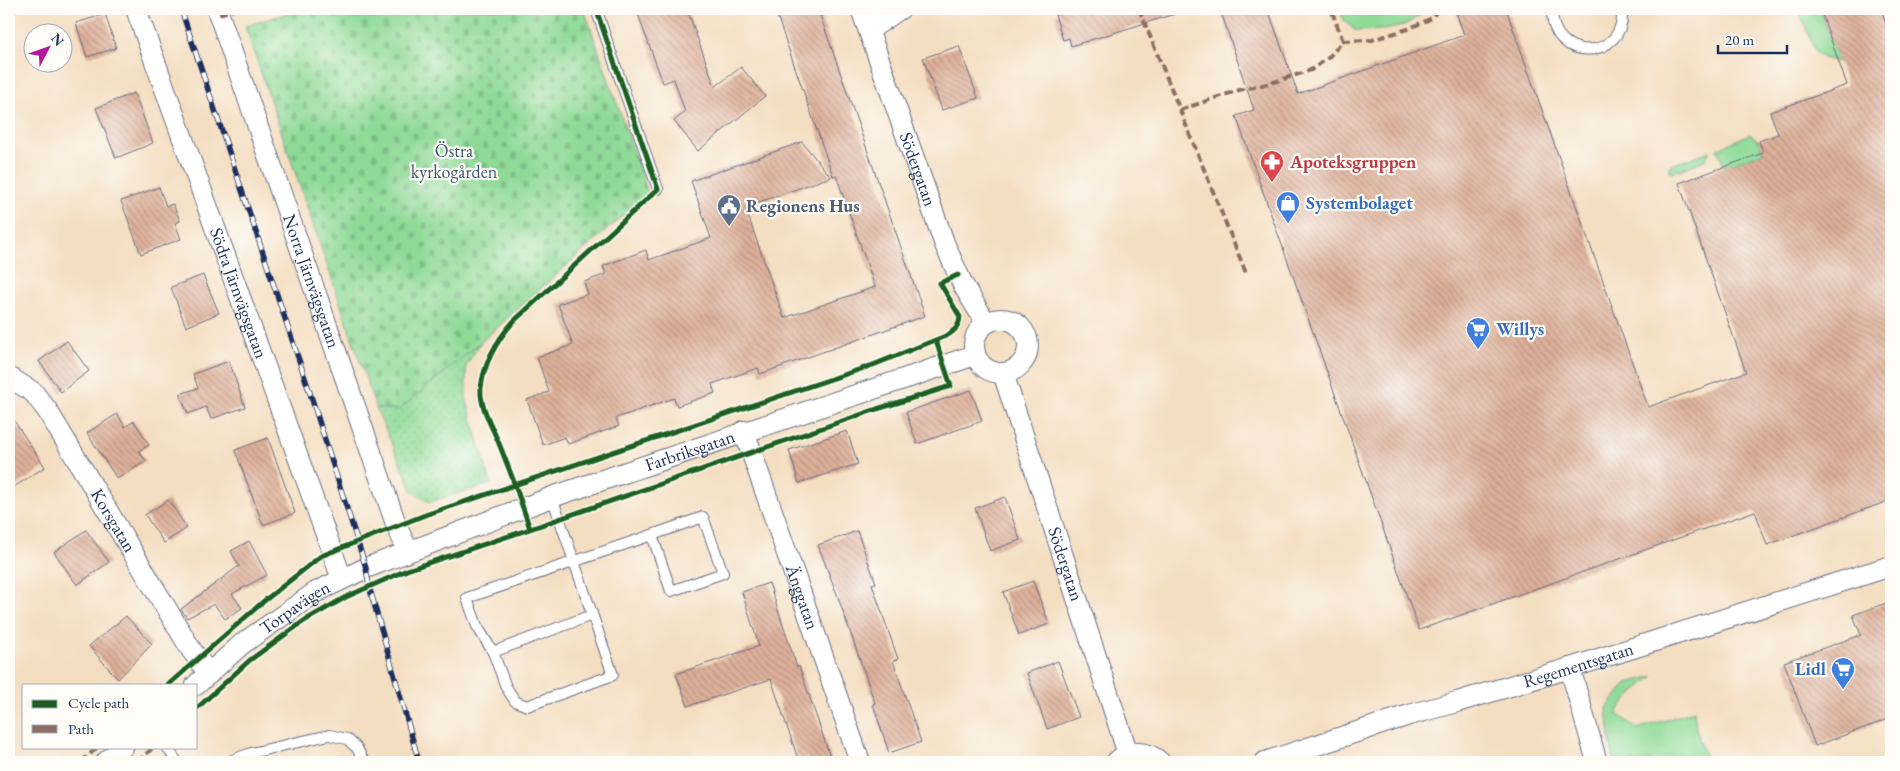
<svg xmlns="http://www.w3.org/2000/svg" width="1900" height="771" viewBox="0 0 1900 771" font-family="'EB Garamond',serif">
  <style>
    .grass { fill: #8fda97; stroke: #55847a }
    .cemetery { fill: url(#cemetery-stones); stroke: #55847a }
    .park { fill: url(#park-dots); stroke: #55847a }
    .building { fill: url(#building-back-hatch) }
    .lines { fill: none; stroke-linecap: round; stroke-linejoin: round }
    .lane-casing { stroke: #676c81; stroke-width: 12 }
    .street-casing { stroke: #676c81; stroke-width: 22 }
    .lane { stroke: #fff; stroke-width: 10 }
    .street { stroke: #fff; stroke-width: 20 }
    .rail-casing { stroke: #1b2f5e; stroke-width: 5.5 }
    .rail { stroke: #fdfcf7; stroke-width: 4; stroke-dasharray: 11; stroke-linecap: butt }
    .quiet { stroke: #8d6e63; stroke-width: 4; stroke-dasharray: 8 4; stroke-linecap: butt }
    .cycleway-casing { stroke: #fdfcf7; stroke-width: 8 }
    .cycleway { stroke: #1b5e20; stroke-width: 5 }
    .labels { text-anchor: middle; stroke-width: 4.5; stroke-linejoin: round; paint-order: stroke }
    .park-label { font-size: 18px; fill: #385a6c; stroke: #fdfcf7 }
    .health-label { font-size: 18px; font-weight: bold; fill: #be3a42; stroke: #fdfcf7; text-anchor: start }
    .street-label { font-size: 18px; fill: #1b2f5e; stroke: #fdfcf7 }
    .shop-label { font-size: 18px; font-weight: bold; fill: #366cbe; stroke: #fdfcf7; text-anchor: start }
    .service-label { font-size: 18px; font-weight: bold; fill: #4e5e75; stroke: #fdfcf7; text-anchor: start }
  </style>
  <defs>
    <pattern id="cemetery-stones" width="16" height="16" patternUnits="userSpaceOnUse" patternTransform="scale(1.25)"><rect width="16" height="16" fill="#8fda97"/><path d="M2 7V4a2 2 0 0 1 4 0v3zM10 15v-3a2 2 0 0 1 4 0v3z" fill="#7bbb85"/></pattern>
    <pattern id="park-dots" width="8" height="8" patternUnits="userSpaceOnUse" patternTransform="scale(1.25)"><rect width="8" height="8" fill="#8fda97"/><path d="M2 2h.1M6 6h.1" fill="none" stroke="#7bbb85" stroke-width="1.8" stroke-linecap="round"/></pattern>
    <pattern id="building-back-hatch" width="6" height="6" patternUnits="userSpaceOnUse" patternTransform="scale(1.25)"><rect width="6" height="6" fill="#dfb19a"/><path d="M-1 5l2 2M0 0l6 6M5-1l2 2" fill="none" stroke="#b49081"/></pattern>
  </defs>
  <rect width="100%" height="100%" fill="#fdfcf7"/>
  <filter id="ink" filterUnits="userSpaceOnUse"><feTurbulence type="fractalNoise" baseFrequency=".02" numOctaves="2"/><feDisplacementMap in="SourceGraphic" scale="10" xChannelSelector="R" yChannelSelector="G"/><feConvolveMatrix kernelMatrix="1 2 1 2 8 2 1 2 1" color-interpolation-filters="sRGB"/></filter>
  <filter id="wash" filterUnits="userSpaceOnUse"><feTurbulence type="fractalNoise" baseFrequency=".0096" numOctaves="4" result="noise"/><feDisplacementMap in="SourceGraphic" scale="20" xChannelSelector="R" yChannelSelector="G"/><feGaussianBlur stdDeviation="1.12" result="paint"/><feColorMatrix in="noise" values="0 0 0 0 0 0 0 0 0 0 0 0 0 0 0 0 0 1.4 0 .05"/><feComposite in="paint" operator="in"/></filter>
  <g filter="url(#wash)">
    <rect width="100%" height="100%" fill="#f4dec1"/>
    <!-- grass -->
    <path class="grass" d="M1340,9H1428C1402,31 1389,30 1356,31L1343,20Z
      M1798,9H1820L1839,62L1823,58L1816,53Z
      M1750,134L1759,141L1763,153L1724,166L1717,149Z
      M1710,151L1705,160L1671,173L1669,166Z
      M1654,676L1630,696L1616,713L1637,729L1694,711L1696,729L1707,762H1615L1611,747L1607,708L1627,683Z"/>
    <!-- cemetery -->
    <path class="cemetery" d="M301,9H584L648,193L481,342L399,410L376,408L245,26Z"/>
    <!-- park -->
    <path class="park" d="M481,342L466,366V398L491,484L429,502L413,492L376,408L399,410Z"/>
    <g id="blocks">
      <!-- building -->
      <path class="building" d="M636,9H687L715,87L741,67L765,96L698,151L674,121L685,112L674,79L663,83Z
        M788,9H818L925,316L760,374L758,368L712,384L715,393L677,406L674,398L616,418L619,426L568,444L565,437L543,445L527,400L549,392L537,357L573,345L558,304L588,294L584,282L606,274L603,266L646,250L649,260L711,238L691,181L802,142L831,177L745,207L784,318L875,287L836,175L833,176L776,13Z
        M1059,9H1178V13L1071,46L1069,38L1063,40L1055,15L1060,14Z
        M1220,9H1268L1298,94L1464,35L1455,9H1506L1648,407L1746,372L1679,183L1763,153L1759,141L1778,134L1770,112L1847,85L1820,9H1881L1891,38V500L1767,545L1755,511L1419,630L1236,116L1254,110Z
        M105,14L116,48L87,57L76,23Z
        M959,46L978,98L942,110L923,58Z
        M134,93L153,143L116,158L96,108Z
        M159,187L166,206L173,204L180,221L175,223L181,239L141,254L121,201Z
        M203,275L219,313L186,327L171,287Z
        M67,341L89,371L61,392L39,361Z
        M229,361L245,407L211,419L206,407L188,414L180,394L198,388L193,374Z
        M971,390L982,421L917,444L906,412Z
        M9,413L45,467L9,490Z
        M117,414L125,427L134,421L149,445L139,451L146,461L117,479L87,433Z
        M847,431L858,464L799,483L789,450Z
        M268,438L295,513L263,525L235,450Z
        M1005,497L1020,540L990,551L975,508Z
        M168,500L187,528L164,543L145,515Z
        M86,530L109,562L77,585L54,552Z
        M857,531L876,583L872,584L898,659L893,661L921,742L889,753L873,704L875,703L838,597L818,545Z
        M249,541L267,575L232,594L242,608L225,619L214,604L187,618L181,609L239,566L231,551Z
        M1033,581L1049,624L1019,635L1003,592Z
        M769,583L797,667L799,666L832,762H799L771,679L688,706L676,674L759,646L742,592Z
        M1886,603L1891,617V718L1815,746L1784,662L1861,635L1853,615Z
        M126,616L152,644L118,679L89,646Z
        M1058,661L1079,717L1047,729L1027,673Z"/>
    </g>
  </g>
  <g filter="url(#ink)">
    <use href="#blocks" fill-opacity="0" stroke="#676c81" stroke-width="1"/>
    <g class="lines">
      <!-- lane casing -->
      <g class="lane-casing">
        <path id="lane" d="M596,9L658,189
          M1552,9C1550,64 1627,62 1622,9
          M552,497L613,675L527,706L515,701L506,687L493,652L592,615
          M493,652L477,626L467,598L652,535L671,591L723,573L703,517L652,535
          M167,747L177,762
          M227,762L251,753L329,735L347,739L357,748L364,762"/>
      </g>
      <!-- street casing -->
      <g class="street-casing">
        <g id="street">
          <path id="s1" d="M136,9L342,579"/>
          <path id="s2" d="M217,9L397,527L408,551"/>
          <path id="s3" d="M861,9L945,245L963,285L986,323"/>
          <path d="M869,30L900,9"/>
          <circle cx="1001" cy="346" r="27"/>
          <path id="s4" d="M1003,373L1128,754"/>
          <path id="s5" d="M9,377L33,392L47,410L192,651L209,674"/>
          <path id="s6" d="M744,431L860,762"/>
          <path d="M1570,668L1597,762"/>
          <path id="s7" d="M196,685L242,644L316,592L366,568L552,497L975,355"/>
          <path d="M106,762L123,747"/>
          <path d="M1116,762C1129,750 1147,750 1160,762"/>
          <path id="s8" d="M1265,762L1409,715L1457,702L1570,668L1891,566"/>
        </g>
      </g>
      <!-- lane -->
      <use href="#lane" class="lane"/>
      <!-- street -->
      <use href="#street" class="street"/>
      <!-- rail casing -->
      <g class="rail-casing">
        <path id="rail" d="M181,9L309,390L366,568L369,586L419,762"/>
      </g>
      <!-- rail -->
      <use href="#rail" class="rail"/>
      <!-- quiet -->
      <path class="quiet" d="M1139,9L1246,273
        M219,14L236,9
        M1343,41L1372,40L1408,29L1432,18L1438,9
        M1180,110L1239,90L1271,83L1311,70L1328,58L1343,41L1331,9
        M81,762L98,747
        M137,762L154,747"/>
      <!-- cycleway casing -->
      <g class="cycleway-casing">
        <path id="cycleway" d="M530,529L877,409L951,386L936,341
          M168,685L264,601L321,556L425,515L873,365L948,335C955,330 959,327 960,317L940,283L958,275
          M196,709L250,660L304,621L346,597L407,570L530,529C521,501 511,473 500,446C494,430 479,406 481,388C484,362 497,340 514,321L658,189L596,9"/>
      </g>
      <!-- cycleway -->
      <use href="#cycleway" class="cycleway"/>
    </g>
  </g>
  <!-- icons -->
  <defs>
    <g id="pharmacy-pin" transform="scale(1.25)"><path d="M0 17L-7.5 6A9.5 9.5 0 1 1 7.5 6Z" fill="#e0444e" stroke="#fdfcf7"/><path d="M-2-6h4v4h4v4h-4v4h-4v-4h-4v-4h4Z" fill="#fff"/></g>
    <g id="shop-pin" transform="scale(1.25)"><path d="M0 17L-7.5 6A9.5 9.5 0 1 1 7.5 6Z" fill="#3f7fe0" stroke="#fdfcf7"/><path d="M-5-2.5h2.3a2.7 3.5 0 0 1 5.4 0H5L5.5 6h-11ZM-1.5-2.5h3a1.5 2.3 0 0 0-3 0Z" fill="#fff"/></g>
    <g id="civic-pin" transform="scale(1.25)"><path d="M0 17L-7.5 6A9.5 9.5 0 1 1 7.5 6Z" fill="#5c6f8a" stroke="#fdfcf7"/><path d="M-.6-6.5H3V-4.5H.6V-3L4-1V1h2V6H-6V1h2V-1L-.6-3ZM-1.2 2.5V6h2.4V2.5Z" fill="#fff"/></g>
    <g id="supermarket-pin" transform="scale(1.25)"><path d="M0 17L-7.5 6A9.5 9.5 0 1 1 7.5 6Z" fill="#3f7fe0" stroke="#fdfcf7"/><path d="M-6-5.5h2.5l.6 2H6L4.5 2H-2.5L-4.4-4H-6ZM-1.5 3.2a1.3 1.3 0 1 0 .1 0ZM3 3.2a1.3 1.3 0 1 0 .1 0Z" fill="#fff"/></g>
  </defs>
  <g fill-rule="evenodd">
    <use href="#pharmacy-pin" x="1272" y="162"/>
    <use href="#shop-pin" x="1288" y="203"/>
    <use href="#civic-pin" x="729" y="206"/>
    <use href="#supermarket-pin" x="1478" y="329"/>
    <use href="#supermarket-pin" x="1843" y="669"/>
  </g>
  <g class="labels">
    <!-- park labels -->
    <g class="park-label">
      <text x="454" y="157">Östra<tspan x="454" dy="21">kyrkogården</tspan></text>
    </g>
    <!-- health labels -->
    <g class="health-label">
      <text x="1290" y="168">Apoteksgruppen</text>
    </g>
    <!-- street labels -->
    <g class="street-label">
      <text dy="6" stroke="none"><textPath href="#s3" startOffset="170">Södergatan</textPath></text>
      <text dy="6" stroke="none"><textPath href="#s2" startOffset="288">Norra Järnvägsgatan</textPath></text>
      <text dy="6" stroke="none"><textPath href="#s1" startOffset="302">Södra Järnvägsgatan</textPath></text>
      <text dy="6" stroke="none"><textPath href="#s7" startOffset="552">Farbriksgatan</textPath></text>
      <text dy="6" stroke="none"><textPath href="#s5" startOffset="180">Korsgatan</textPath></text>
      <text dy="6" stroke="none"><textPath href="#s4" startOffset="201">Södergatan</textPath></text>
      <text dy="6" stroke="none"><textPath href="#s6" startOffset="176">Änggatan</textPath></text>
      <text dy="6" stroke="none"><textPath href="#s7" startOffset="126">Torpavägen</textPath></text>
      <text dy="6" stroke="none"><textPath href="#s8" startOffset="328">Regementsgatan</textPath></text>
    </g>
    <!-- shop labels -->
    <g class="shop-label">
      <text x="1306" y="209">Systembolaget</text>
      <text x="1496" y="335">Willys</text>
      <text x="1826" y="675" text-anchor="end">Lidl</text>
    </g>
    <!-- service labels -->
    <g class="service-label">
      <text x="746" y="212">Regionens Hus</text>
    </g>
  </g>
  <!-- margin -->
  <rect width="1900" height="771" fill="none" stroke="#fdfcf7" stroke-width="30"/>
  <!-- legend -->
  <rect x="22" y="684" width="175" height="65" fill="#fdfcf7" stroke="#a3aaba"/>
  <rect x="32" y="700" width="25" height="8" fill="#1b5e20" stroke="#a3aaba"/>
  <text x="68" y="708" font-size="15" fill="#1b2f5e">Cycle path</text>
  <rect x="32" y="725" width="25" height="8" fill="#8d6e63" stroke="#a3aaba"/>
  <text x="68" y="734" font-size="15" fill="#1b2f5e">Path</text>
  <!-- north arrow -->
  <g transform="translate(48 48) rotate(49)"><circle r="24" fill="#fdfcf7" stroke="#a3aaba"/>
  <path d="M0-4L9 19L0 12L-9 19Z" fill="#b5179e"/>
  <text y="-8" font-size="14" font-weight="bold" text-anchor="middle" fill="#1b2f5e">N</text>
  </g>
  <!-- scale -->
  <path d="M1718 45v8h69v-8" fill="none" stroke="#1b2f5e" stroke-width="2.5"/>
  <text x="1725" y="45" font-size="15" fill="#1b2f5e" stroke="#fdfcf7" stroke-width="4" paint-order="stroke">20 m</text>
</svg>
